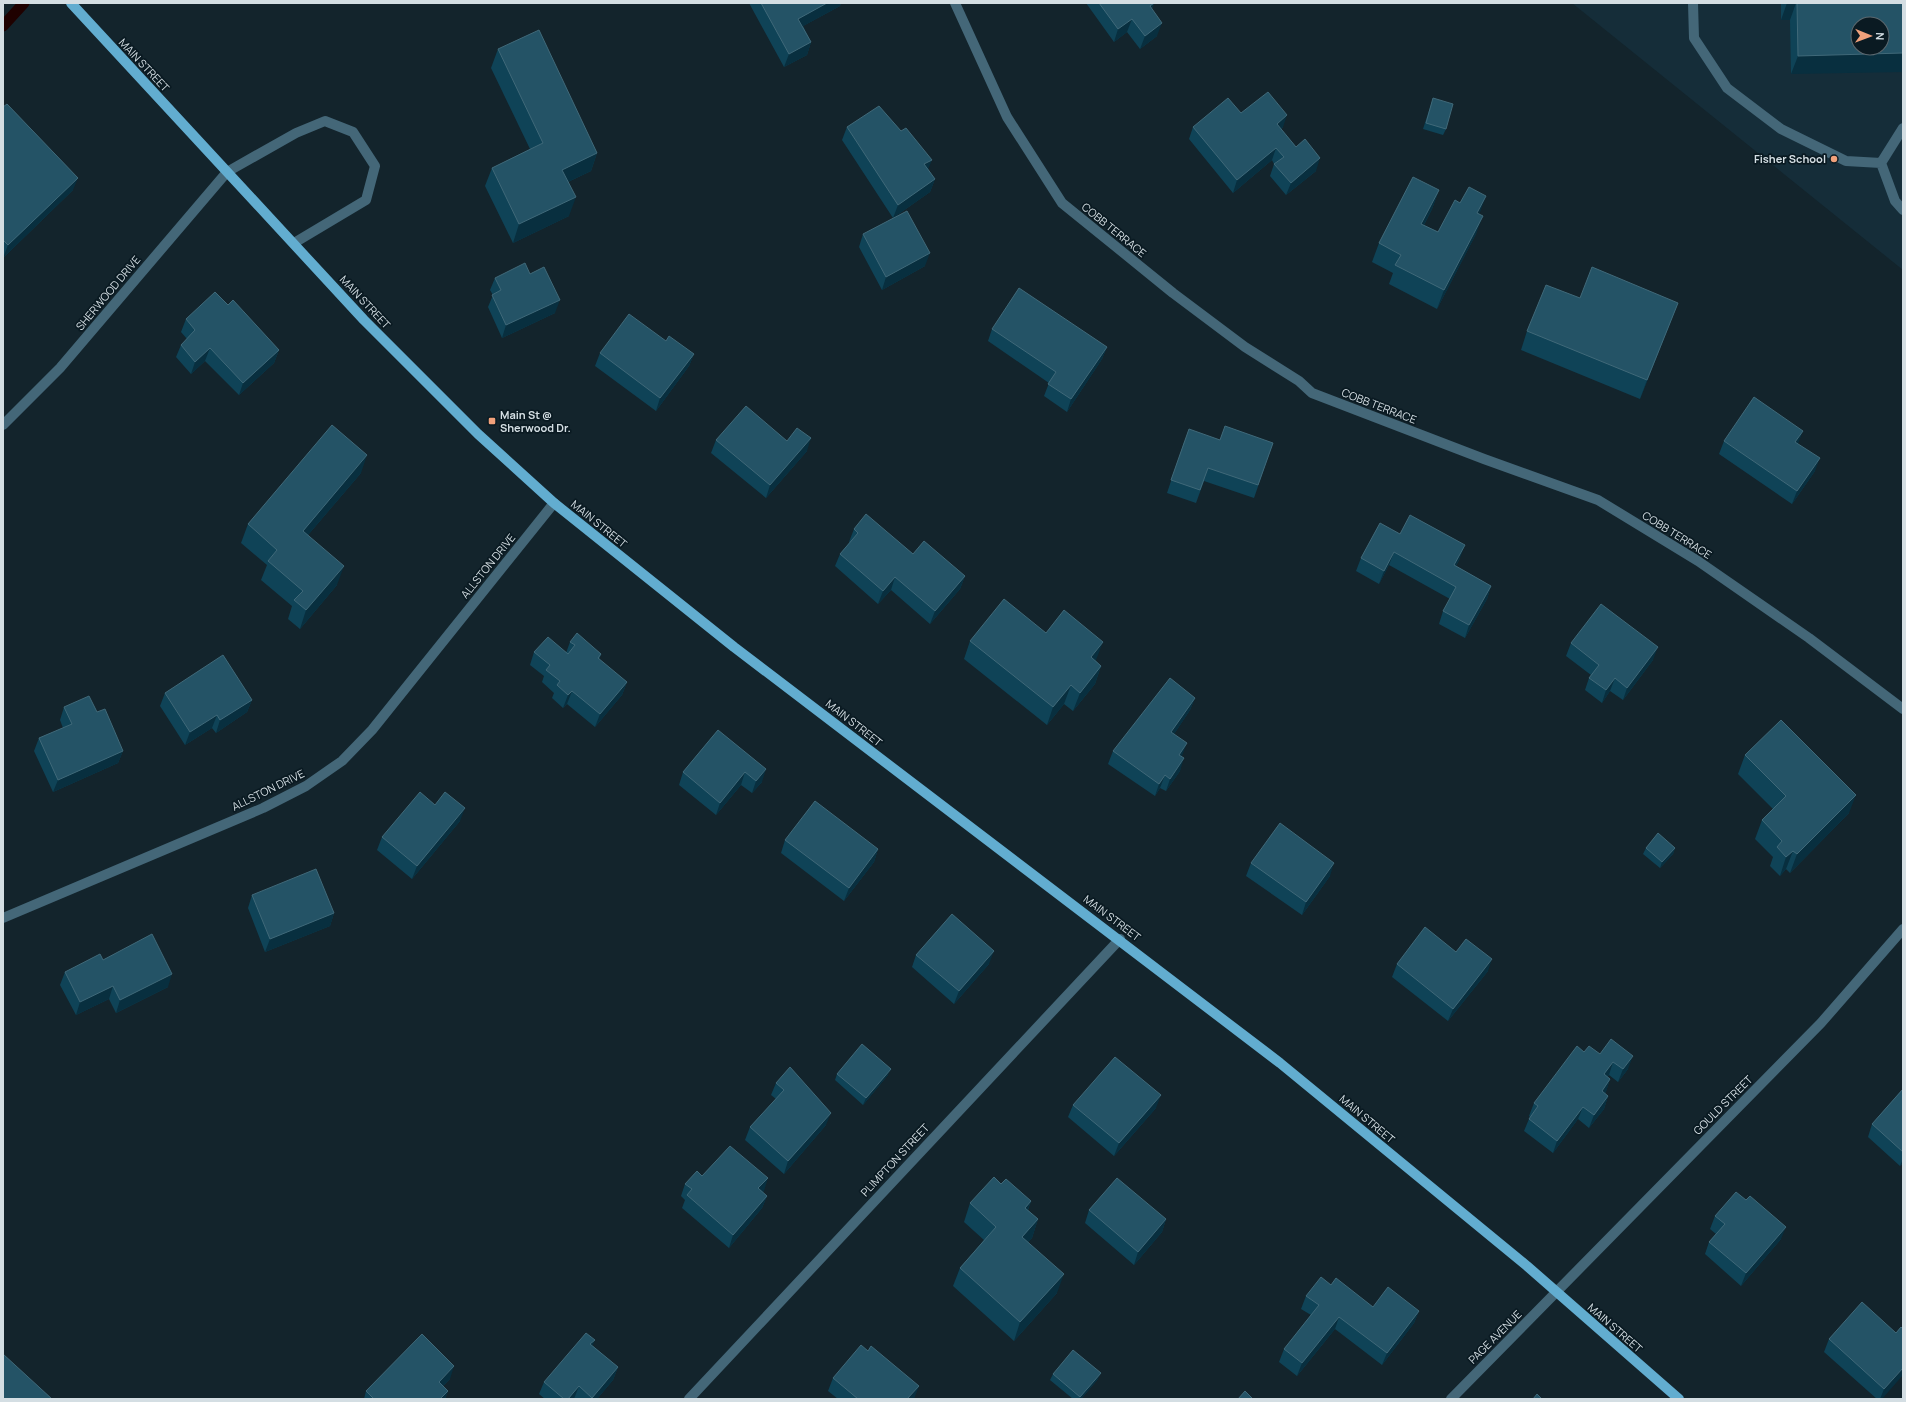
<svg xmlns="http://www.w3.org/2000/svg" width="1906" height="1402" viewBox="0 0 1906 1402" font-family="Manrope,sans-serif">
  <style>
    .built { fill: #152d39; fill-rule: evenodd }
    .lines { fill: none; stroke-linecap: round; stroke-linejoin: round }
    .stream { stroke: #1f0100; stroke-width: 11 }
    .minor { stroke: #446778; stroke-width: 10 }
    .major { stroke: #62add0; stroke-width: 10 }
    .wall { fill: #0f4357 }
    .shaded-wall { fill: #082f3f }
    .building { fill: #245366; stroke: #406979; fill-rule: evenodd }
    .poi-dot { fill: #f1a17b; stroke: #0a1a22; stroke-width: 1.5 }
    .labels { text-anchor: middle; stroke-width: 3.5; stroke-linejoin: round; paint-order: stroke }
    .street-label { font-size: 11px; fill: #d4dee3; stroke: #0a1a22 }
    .poi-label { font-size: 11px; font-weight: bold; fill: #d4dee3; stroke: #0a1a22; text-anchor: end }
  </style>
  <rect width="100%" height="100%" fill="#13242c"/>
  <!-- built -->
  <path class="built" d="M1572,3H1903V270ZM1858,24H1882V48H1858Z"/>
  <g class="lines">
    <!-- stream -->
    <path class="stream" d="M3,26L24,3"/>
    <!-- minor -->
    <path class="minor" d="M955,3L1007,117L1062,203L1173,293L1245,347L1299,381L1312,393L1484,459L1598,500L1698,561L1809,638L1903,709
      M1693,3L1694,38L1727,88L1781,129L1846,161L1881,163
      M1903,128L1881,163L1895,201L1903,210
      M3,425L60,368L227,172L296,133L325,121L353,132L375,166L366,200L294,243
      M3,918L263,808L306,786L342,761L372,730L554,503
      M689,1399L1120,939
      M1451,1399L1821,1023L1903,929"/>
    <!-- major -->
    <path class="major" d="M71,3L364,320L478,434L554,503L734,647L1280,1063L1527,1266L1679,1399"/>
  </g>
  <!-- wall -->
  <path class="wall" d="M749,3H841L840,6L803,26L811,42L807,55L784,67Z
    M1086,3H1154L1152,9L1157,36L1140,49L1127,32L1114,42Z
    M1781,3H1903L1791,74L1790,20H1781Z
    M498,49L597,153L591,171L568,182L569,216L513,243L485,186L492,168L530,149L491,68Z
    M1433,98L1446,129L1443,135L1423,129Z
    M3,107L73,190L3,258Z
    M1241,113L1283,127L1281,129L1316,171L1286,195L1270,176L1274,164L1272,160L1233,193L1189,139L1193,127Z
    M847,127L901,131L935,179L930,192L893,218L842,140Z
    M1439,190L1432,209L1424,225L1438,232L1480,214L1476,234L1437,309L1389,284L1393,273L1372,262L1379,243Z
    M863,234L925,266L882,290L859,247Z
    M530,274L555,313L502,338L488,307L493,295L490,290L495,278Z
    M1580,298L1678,303L1671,321L1640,399L1521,350L1527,331Z
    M228,305L279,350L274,363L239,395L205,361L191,374L176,357L181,345L187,339L181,332L186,319Z
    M992,329L1107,347L1102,359L1067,412L1044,396L1049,383L988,341Z
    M666,341L694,354L689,366L656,411L595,366L600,353Z
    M1225,426L1273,443L1254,498L1204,481L1196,503L1167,493L1184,442L1220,440Z
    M716,440L787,441L807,451L766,498L711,453Z
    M1724,441L1798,444L1815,471L1792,504L1719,454Z
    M361,473L308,535L337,585L300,629L288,619L292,606L261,580L267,565L241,543L248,524Z
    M854,529L965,576L960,589L930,624L891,590L878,604L835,566L840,554L850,542H849Z
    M1400,534L1460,558L1456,566L1491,586L1487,599L1465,638L1439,624L1443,611L1450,599L1389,565L1379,584L1356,571L1361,558Z
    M1046,633L1096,660V661L1101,666L1095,684L1073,711L1064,704L1047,725L964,659L970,641Z
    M570,642L601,654L599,660L627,682L622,695L595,727L567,704L563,708L552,698L554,693L542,682L544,676L530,665L534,652L566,653Z
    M1571,643L1653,660L1623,700L1610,691L1602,703L1585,690L1589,678L1591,675L1566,656Z
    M165,693L252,700L247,712L216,733L212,728L185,745L160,706Z
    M1195,698L1190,710L1174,734L1182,756L1180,771L1166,791L1160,788L1155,796L1108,764L1113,751Z
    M64,707L97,712L123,751L118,763L53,792L34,751L39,738L63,728L60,720Z
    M718,730L762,782L752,793L741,785L716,815L679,785L683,772Z
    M1745,755L1849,813L1790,873L1786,869L1780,876L1770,866L1773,857L1755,839L1762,820L1773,809L1738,774Z
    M435,805L460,821L412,879L377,850L382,837Z
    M785,840L878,849L874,862L844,901L781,853Z
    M1646,848H1675L1673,854L1660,868L1643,854Z
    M1251,863L1330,876L1302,915L1246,876Z
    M252,895L334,913L330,926L265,952L248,908Z
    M1456,952L1488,971L1448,1021L1392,977L1397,964Z
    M916,955L989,964L954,1004L912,967Z
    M103,960L168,987L116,1013L109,999L76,1015L60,985L65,972Z
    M1600,1054L1628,1069L1618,1082L1609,1075L1607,1077L1610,1079L1605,1094L1608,1096L1604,1109L1589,1128L1578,1119L1553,1153L1524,1131L1529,1119L1530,1117L1529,1116L1534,1103Z
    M837,1074L888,1075L863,1105L835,1080Z
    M776,1083L826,1125L784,1174L745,1140L750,1127L776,1099L771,1095Z
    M1903,1089V1163L1900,1166L1868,1137L1872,1124Z
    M1073,1105L1156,1108L1114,1156L1068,1117Z
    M702,1176L764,1191L762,1192L767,1196L762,1208L729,1248L682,1208L685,1200L681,1196L685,1184Z
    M1001,1184L1031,1201L1028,1210L1038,1219L1032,1238L1028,1242L1057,1293L1014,1341L953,1286L960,1268L984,1240L964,1222L970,1203Z
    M1089,1210L1166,1219L1162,1232L1134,1265L1085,1223Z
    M1715,1216L1781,1239L1741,1286L1705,1254L1709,1242L1716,1234L1710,1229Z
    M1331,1285L1373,1307L1419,1311L1414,1323L1382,1365L1335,1329L1297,1376L1279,1362L1284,1349L1311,1315L1301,1309L1306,1296Z
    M1901,1327L1882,1399H1877L1824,1352L1829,1339L1896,1333Z
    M593,1346L618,1367L613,1380L597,1399H545L539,1394L544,1382Z
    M1053,1374L1098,1379L1081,1399H1073L1050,1380Z
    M833,1378L914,1399H838L828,1391Z
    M450,1379L443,1386L448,1391L445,1399H364L366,1391Z"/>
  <!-- shaded-wall -->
  <path class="shaded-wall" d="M827,3H841L840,6L794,31L798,19Z
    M1154,3L1150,15V6Z
    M1787,3H1796L1790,20H1781Z
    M1132,19L1127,32L1114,42L1118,29Z
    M1162,23L1157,36L1140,49L1145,36Z
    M811,42L807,55L784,67L789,54Z
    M1903,53V72L1791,74L1798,56Z
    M1287,115L1283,127L1272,136L1277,124Z
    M1276,148L1272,160L1233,193L1237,180Z
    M597,153L591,171L555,188L562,170Z
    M1320,158L1316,171L1286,195L1291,183Z
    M932,160L927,172L924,164Z
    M78,178L73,190L3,258L8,245Z
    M935,179L930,192L893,218L898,205Z
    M1439,190L1432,209L1415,242L1421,224Z
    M1486,196L1479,215L1477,213Z
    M576,197L569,216L513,243L519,224Z
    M1483,216L1476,234L1437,309L1444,290Z
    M930,253L925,266L882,290L886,277Z
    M560,300L555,313L502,338L506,325Z
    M1678,303L1671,321L1640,399L1647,380Z
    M1107,347L1102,359L1067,412L1071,399Z
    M210,348L205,361L191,374L195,362Z
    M279,350L274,363L239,395L243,383Z
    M694,354L689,366L656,411L660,398Z
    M1803,431L1798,444L1795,442Z
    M811,438L807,451L766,498L770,485Z
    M367,455L361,473L296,549L303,531Z
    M1820,458L1815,471L1792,504L1797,491Z
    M1465,545L1460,558L1449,578L1454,565Z
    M1394,552L1389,565L1379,584L1384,571Z
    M344,566L337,585L300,629L306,610Z
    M965,576L960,589L930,624L935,611Z
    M895,577L891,590L878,604L883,591Z
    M1491,586L1487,599L1465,638L1469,625Z
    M1103,642L1096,660L1084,676L1091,657Z
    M1658,647L1653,660L1623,700L1627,688Z
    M1101,666L1095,684L1073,711L1080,693Z
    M1615,678L1610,691L1602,703L1606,690Z
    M627,682L622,695L595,727L600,714Z
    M1071,685L1064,704L1047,725L1053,707Z
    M572,691L567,704L563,708L568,695Z
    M1195,698L1190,710L1167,745L1171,732Z
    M252,700L247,712L216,733L220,720Z
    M217,715L212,728L185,745L190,732Z
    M1187,743L1182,756L1174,767L1179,755Z
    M123,751L118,763L53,792L58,780Z
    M1184,758L1180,771L1166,791L1170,779Z
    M766,769L762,782L752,793L756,781Z
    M745,772L741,785L716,815L720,803Z
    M1165,775L1160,788L1155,796L1159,784Z
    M1856,795L1849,813L1790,873L1797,854Z
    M465,808L460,821L412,879L417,866Z
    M1675,848L1673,854L1660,868L1662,862Z
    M878,849L874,862L844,901L849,888Z
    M1793,851L1786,869L1780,876L1786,857Z
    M1334,863L1330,876L1302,915L1306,902Z
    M334,913L330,926L265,952L270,939Z
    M994,951L989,964L954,1004L959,991Z
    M1492,959L1488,971L1448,1021L1453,1009Z
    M172,974L168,987L116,1013L120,1000Z
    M113,986L109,999L76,1015L80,1002Z
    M1633,1056L1628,1069L1618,1082L1623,1069Z
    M1613,1062L1609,1075L1599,1087L1604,1074Z
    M891,1069L888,1075L863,1105L866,1098Z
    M1610,1079L1606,1092L1597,1104L1602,1091Z
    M1161,1095L1156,1108L1114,1156L1119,1143Z
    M1608,1096L1604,1109L1589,1128L1594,1115Z
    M1583,1107L1578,1119L1553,1153L1557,1141Z
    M831,1113L826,1125L784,1174L788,1161Z
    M1903,1159V1163L1900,1166Z
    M768,1178L764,1191L753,1201L758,1188Z
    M767,1196L762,1208L729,1248L733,1235Z
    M1031,1201L1024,1220L1025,1208Z
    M1038,1219L1032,1238L1015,1256L1022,1237Z
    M1166,1219L1162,1232L1134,1265L1138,1252Z
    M1786,1227L1781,1239L1741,1286L1746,1273Z
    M1064,1274L1057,1293L1014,1341L1020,1322Z
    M1419,1311L1414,1323L1382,1365L1387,1353Z
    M1339,1317L1335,1329L1297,1376L1302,1363Z
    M595,1340L590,1352V1344Z
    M454,1366L450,1379L435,1394L439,1382Z
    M618,1367L613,1380L597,1399H591L592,1398Z
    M1903,1368V1375L1882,1399H1880L1884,1389Z
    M1101,1373L1098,1379L1081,1399H1079L1080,1397Z
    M579,1386L574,1399H568Z
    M919,1386L914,1399H907Z
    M448,1391L445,1399H440Z"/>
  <!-- building -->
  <path class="building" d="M761,3H827L798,19L811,42L789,54Z
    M1099,3H1154L1150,6L1162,23L1145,36L1132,19L1118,29Z
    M1797,3H1903V53L1798,56ZM1858,24H1882V48H1858Z
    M539,30L597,153L562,170L576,197L519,224L492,168L543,143L498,49Z
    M1268,92L1287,115L1277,124L1296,147L1305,139L1320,158L1291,183L1274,164L1284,157L1276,148L1237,180L1193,127L1228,98L1241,113Z
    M1433,98L1453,104L1446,129L1426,123Z
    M7,104L78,178L8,245L3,240V107Z
    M879,106L901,131L906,128L932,160L924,164L935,179L898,205L847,127Z
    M1413,177L1439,190L1421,224L1438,232L1455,200L1460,203L1469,187L1486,196L1477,213L1483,216L1444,290L1395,265L1401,255L1379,243Z
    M907,211L930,253L886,277L863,234Z
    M525,263L530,274L544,267L560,300L506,325L492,295L501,290L495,278Z
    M1592,267L1678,303L1647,380L1527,331L1546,285L1580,298Z
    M1019,288L1107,347L1071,399L1048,384L1056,372L992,329Z
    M215,292L228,305L233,300L279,350L243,383L210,348L195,362L181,345L195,330L186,319Z
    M629,314L666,341L669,336L694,354L660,398L600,353Z
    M1754,397L1803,431L1795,442L1820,458L1797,491L1724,441Z
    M746,406L787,441L797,428L811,438L770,485L716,440Z
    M332,425L367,455L303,531L344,566L306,610L294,600L303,591L268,561L277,550L248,524Z
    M1225,426L1273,443L1258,485L1208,468L1200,490L1171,480L1189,429L1220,440Z
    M866,514L913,554L924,541L965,576L935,611L895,577L883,591L840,554L858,533L854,529Z
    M1410,515L1465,545L1454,565L1491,586L1469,625L1443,611L1456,587L1394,552L1384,571L1361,558L1380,523L1400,534Z
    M1004,599L1046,633L1064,610L1103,642L1091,657L1101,666L1080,693L1071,685L1053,707L970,641Z
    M1601,604L1658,647L1627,688L1615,678L1606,690L1589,678L1599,665L1571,643Z
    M577,633L601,654L598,658L627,682L600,714L572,691L568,695L557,685L560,681L546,670L550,665L534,652L548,637L568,654L575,645L570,642Z
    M223,655L252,700L220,720L217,715L190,732L165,693Z
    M1170,678L1195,698L1171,732L1187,743L1179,755L1184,758L1170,779L1165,775L1159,784L1113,751Z
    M89,696L97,712L105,709L123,751L58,780L39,738L72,724L64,707Z
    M1781,720L1856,795L1797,854L1793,851L1786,857L1777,847L1782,841L1762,820L1786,796L1745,755Z
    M718,730L766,769L756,781L745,772L720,803L683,772Z
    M420,792L435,805L445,792L465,808L417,866L382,837Z
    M815,801L878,849L849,888L785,840Z
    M1280,823L1334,863L1306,902L1251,863Z
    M1658,833L1675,848L1662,862L1646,848Z
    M316,869L334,913L270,939L252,895Z
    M952,914L994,951L959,991L916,955Z
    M1425,927L1456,952L1466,939L1492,959L1453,1009L1397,964Z
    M152,934L172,974L120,1000L113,986L80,1002L65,972L100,954L103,960Z
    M1611,1039L1633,1056L1623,1069L1613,1062L1604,1074L1610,1079L1602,1091L1608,1096L1594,1115L1583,1107L1557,1141L1529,1119L1538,1106L1534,1103L1577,1046L1584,1052L1589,1046L1600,1054Z
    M862,1044L891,1069L866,1098L837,1074Z
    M1115,1057L1161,1095L1119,1143L1073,1105Z
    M790,1067L831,1113L788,1161L750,1127L784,1090L776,1083Z
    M1903,1089V1152L1872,1124Z
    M730,1146L768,1178L758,1188L767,1196L733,1235L687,1195L692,1189L685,1184L697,1171L702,1176Z
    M994,1177L1001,1184L1006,1179L1031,1201L1025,1208L1038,1219L1022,1237L1064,1274L1020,1322L960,1268L996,1227L970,1203Z
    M1117,1178L1166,1219L1138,1252L1089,1210Z
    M1736,1192L1746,1200L1750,1196L1786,1227L1746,1273L1709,1242L1725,1224L1715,1216Z
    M1321,1277L1331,1285L1336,1278L1373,1307L1388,1287L1419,1311L1387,1353L1339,1317L1302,1363L1284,1349L1319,1305L1306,1296Z
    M1862,1302L1896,1333L1901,1327L1903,1329V1368L1884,1389L1829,1339Z
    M586,1333L595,1340L590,1344L618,1367L592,1398L579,1386L568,1399H564L544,1382Z
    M422,1334L454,1366L439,1382L448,1391L440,1399H374L366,1391Z
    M861,1345L868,1351L871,1346L919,1386L907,1399H858L833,1378Z
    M1073,1350L1101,1373L1080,1397L1053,1374Z
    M3,1354L52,1399H3Z
    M1245,1391L1253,1399H1238Z
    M1537,1394L1542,1399H1533Z"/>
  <!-- markers -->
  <g class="poi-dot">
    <circle cx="1834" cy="159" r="4"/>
    <rect x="488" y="417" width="8" height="8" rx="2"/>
  </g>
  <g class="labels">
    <!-- street labels -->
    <g class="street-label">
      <text transform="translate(144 65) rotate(47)" y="4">MAIN STREET</text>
      <text transform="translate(1114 230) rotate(39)" y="4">COBB TERRACE</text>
      <text transform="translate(108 293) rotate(-50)" y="4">SHERWOOD DRIVE</text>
      <text transform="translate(365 302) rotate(47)" y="4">MAIN STREET</text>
      <text transform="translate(1379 406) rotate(21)" y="4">COBB TERRACE</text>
      <text transform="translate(599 524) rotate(39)" y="4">MAIN STREET</text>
      <text transform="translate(1677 535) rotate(32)" y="4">COBB TERRACE</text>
      <text transform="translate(488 566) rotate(-51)" y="4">ALLSTON DRIVE</text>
      <text transform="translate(854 723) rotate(38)" y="4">MAIN STREET</text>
      <text transform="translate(268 790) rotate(-26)" y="4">ALLSTON DRIVE</text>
      <text transform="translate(1112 918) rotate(37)" y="4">MAIN STREET</text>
      <text transform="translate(1723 1105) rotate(-45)" y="4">GOULD STREET</text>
      <text transform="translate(1367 1119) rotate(40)" y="4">MAIN STREET</text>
      <text transform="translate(895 1160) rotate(-47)" y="4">PLIMPTON STREET</text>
      <text transform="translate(1615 1328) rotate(41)" y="4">MAIN STREET</text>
      <text transform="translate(1495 1337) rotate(-45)" y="4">PAGE AVENUE</text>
    </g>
    <!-- poi labels -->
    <g class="poi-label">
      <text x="1826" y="163">Fisher School</text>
      <text x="500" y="419" text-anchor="start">Main St @<tspan x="500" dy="13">Sherwood Dr.</tspan></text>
    </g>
  </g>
  <!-- border -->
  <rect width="1906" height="1402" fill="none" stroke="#d4dee3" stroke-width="8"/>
  <!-- north arrow -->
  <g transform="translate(1870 36) rotate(91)"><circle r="19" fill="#0a1a22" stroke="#5b686f"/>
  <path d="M0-3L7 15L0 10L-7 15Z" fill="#f1a17b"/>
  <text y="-6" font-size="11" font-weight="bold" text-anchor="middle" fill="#d4dee3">N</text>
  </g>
</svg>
